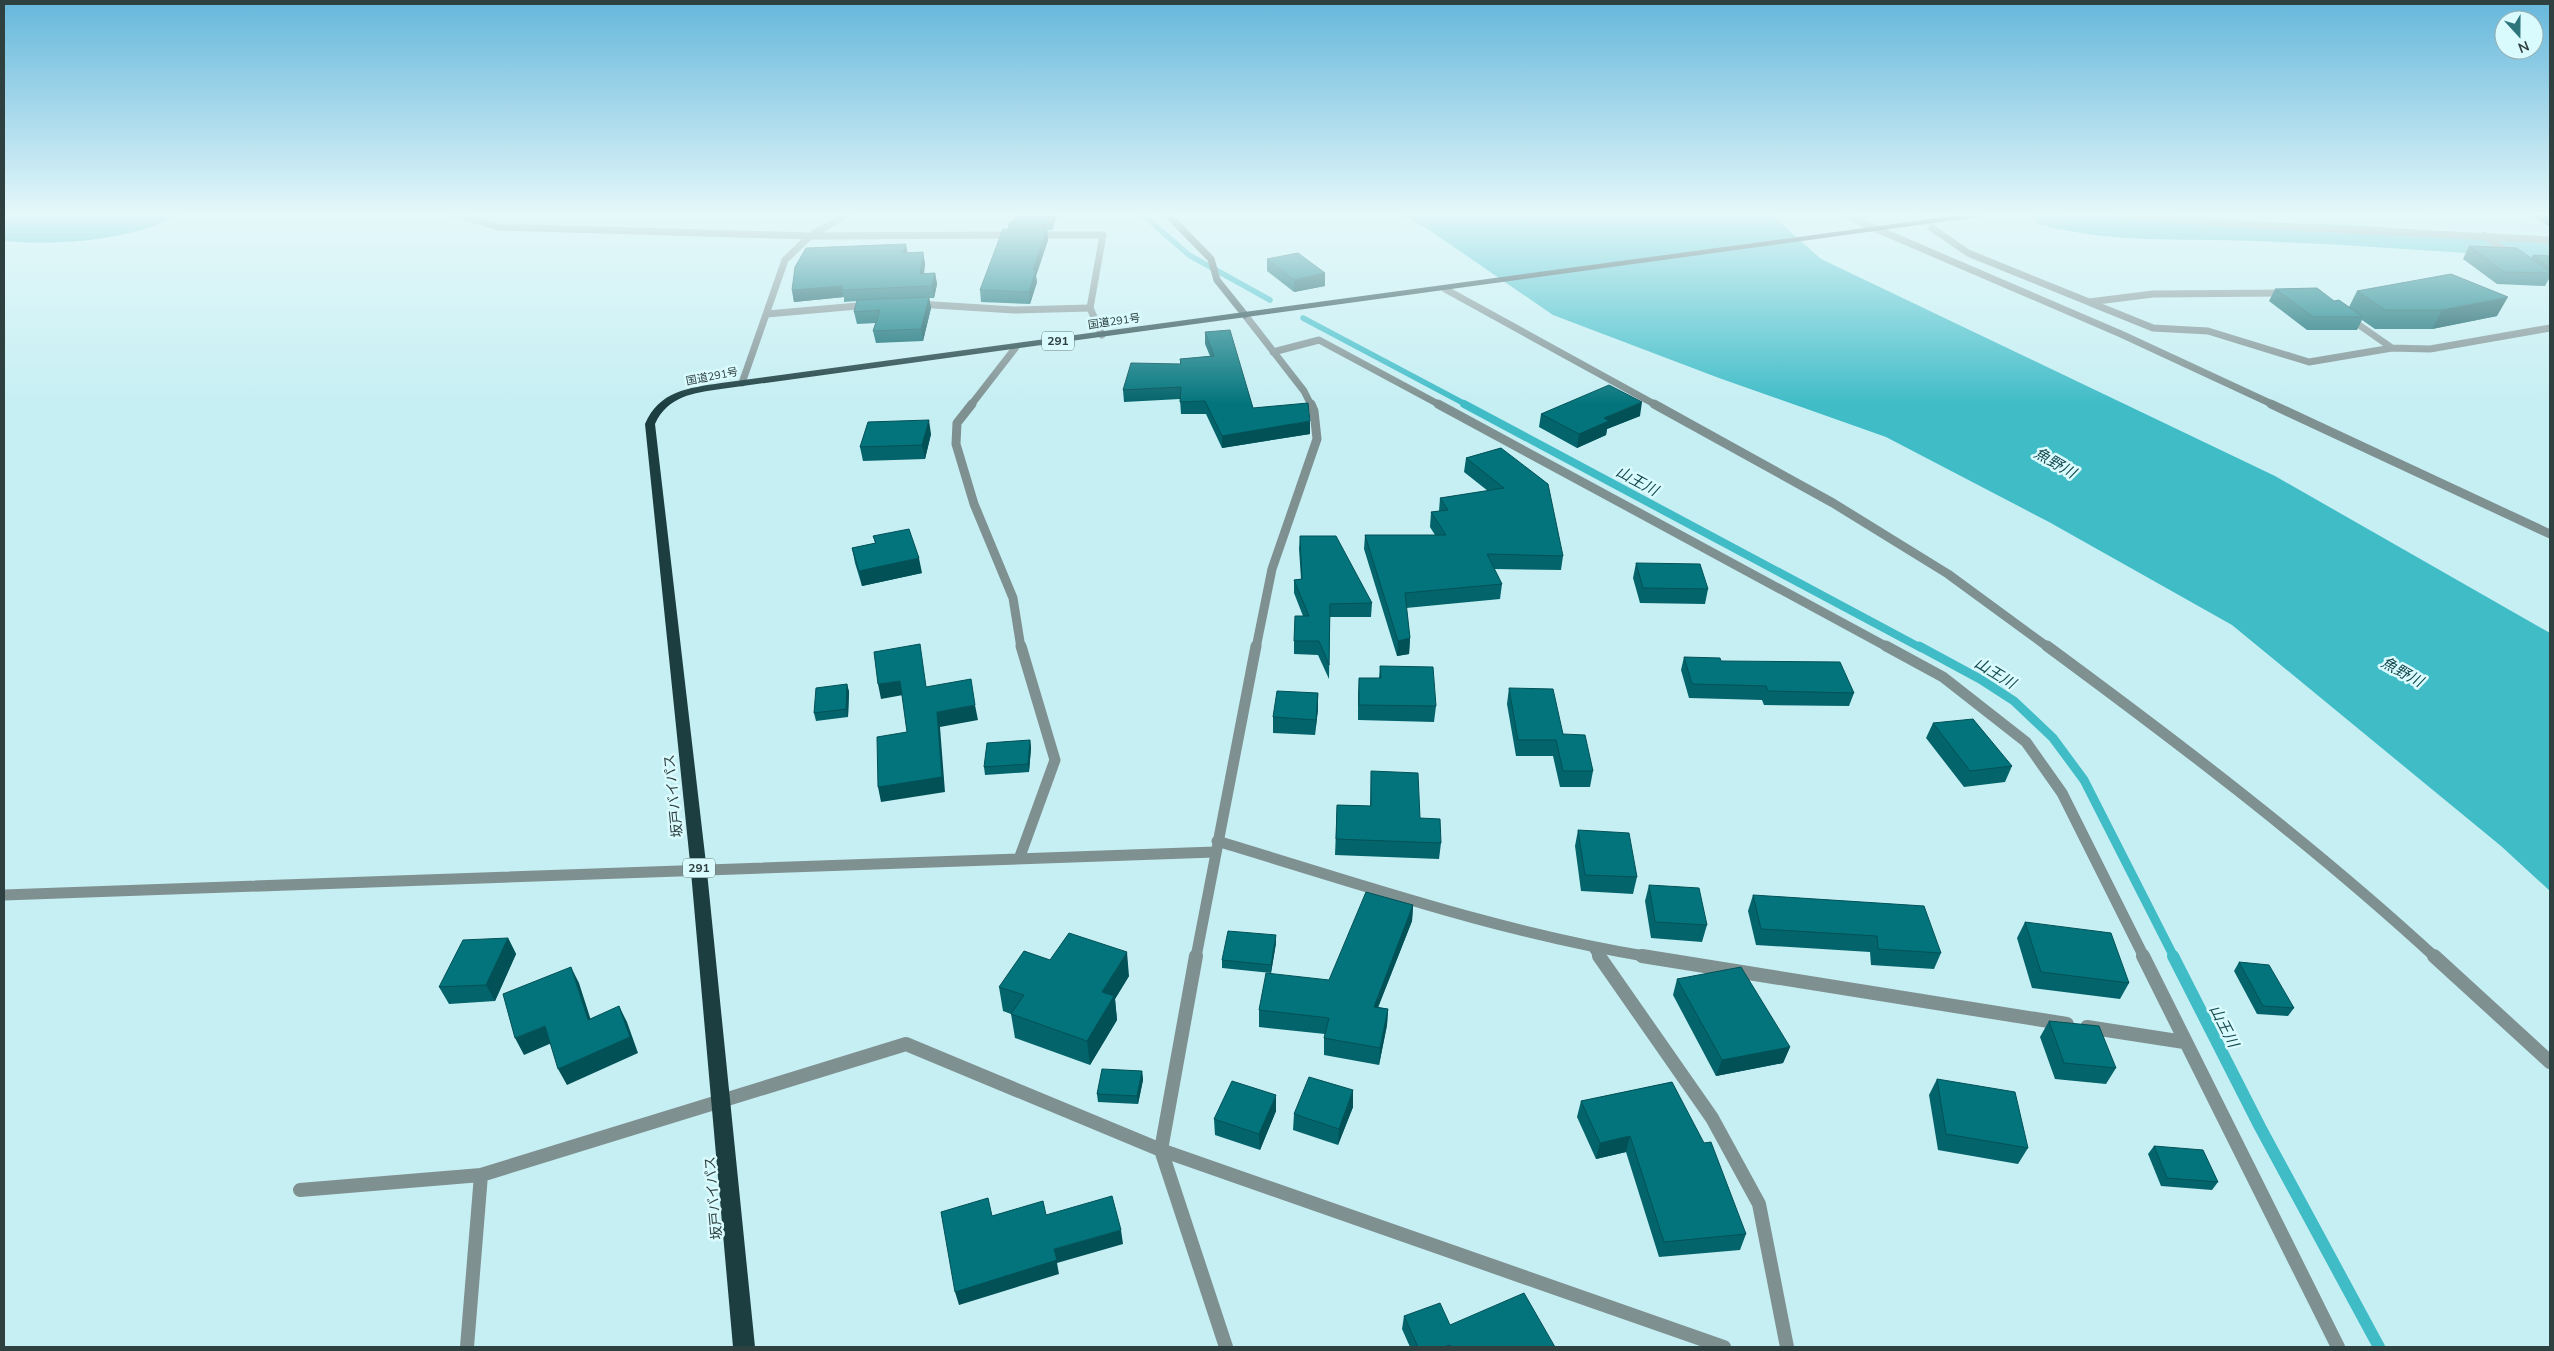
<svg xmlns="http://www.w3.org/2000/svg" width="2554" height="1351" viewBox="0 0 2554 1351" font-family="'Nunito Sans','Noto Sans JP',sans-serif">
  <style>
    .built { fill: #b1e2e7 }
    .forest { fill: #41bdc8 }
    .water { fill: #40bcc7 }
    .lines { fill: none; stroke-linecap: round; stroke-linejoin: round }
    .stream-far3 { stroke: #40bcc7; stroke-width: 5.5 }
    .stream-far2 { stroke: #40bcc7; stroke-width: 8 }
    .stream-far1 { stroke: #40bcc7; stroke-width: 9 }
    .stream { stroke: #40bcc7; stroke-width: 12 }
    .river { fill: #40bcc7; fill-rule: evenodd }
    .minor-tunnel { stroke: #a8cccf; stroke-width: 7; stroke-dasharray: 7 3; stroke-linecap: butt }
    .service-far1 { stroke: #7f9091; stroke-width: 7 }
    .service { stroke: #7f9091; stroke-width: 9 }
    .minor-far3 { stroke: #7f9091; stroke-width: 7 }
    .minor-far2 { stroke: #7f9091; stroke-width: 9 }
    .minor-far1 { stroke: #7f9091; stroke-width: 11 }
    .minor { stroke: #7f9091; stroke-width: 14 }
    .tertiary { stroke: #7f9091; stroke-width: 7 }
    .secondary { stroke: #4f6769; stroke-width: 7 }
    .trunk { fill: #1c3e41; fill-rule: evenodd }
    .wall { fill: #03646b }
    .shaded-wall { fill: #025157 }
    .building { fill: #03747c; stroke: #025157 }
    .labels { text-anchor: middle; stroke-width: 5; stroke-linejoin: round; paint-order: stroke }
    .far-street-label { font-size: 11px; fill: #2f4041; stroke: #dafbfe }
    .shield { fill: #dafbfe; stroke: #62787a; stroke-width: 1 }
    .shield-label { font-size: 12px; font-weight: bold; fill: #2f4041 }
    .street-label { font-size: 14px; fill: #2f4041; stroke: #dafbfe }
    .water-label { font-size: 15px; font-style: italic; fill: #164b50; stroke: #dafbfe }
  </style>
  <rect width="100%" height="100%" fill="#c6eff3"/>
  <!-- built -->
  <path class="built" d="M2418,215H2550V233L2435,227Z"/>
  <!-- forest -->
  <path class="forest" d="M4,215H180C175,219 166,221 159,224C110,242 56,245 4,241Z"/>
  <!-- water -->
  <path class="water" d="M1402,215H1772L1821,259L2275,476L2550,633V891L2501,846L2232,625L2049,522L1886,437L1719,378L1553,315L1429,230Z"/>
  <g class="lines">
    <!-- stream-far3 -->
    <path class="stream-far3" d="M1143,215L1189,255L1270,300
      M1303,318L1467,405"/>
    <!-- stream-far2 -->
    <path class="stream-far2" d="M1464,404L1921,648"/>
    <!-- stream-far1 -->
    <path class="stream-far1" d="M1919,646L1980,679L2014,701L2053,738L2084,780L2174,957"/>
    <!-- stream -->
    <path class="stream" d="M2173,956L2260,1127L2379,1347"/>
    <!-- river -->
    <path class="river" d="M2034,215L2352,225L2550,239V259C2452,252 2354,245 2256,241C2180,238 2112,244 2038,224L2033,217Z"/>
    <!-- minor-tunnel -->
    <path class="minor-tunnel" d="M1913,215L1932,228"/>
    <!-- service-far1 -->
    <path class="service-far1" d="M1844,215L2121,334L2274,405
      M918,304L1014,310L1090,308
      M767,314L869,305"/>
    <!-- service -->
    <path class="service" d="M2271,404L2550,534"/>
    <!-- minor-far3 -->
    <path class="minor-far3" d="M457,215L498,227L810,236L1013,235
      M1932,228L1968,253L2089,302L2153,294L2285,293
      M1035,235H1103L1090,308L1102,335
      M2484,235L2511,255
      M1445,289L1656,405
      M2091,303L2153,328L2208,331L2309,362L2392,348
      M1245,315L1304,391L1311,405
      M2349,318L2392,348L2430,349L2550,328
      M1273,352L1319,340L1440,405
      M742,383L785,260L810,236L846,215
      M971,405L1016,347"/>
    <!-- minor-far2 -->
    <path class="minor-far2" d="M972,404L957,423L956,444L974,504L1013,598L1021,648
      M1438,404L1889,648
      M1654,404L1833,503L1948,574L2049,648
      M1256,648L1272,569L1317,439L1314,411L1311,404"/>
    <!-- minor-far1 -->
    <path class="minor-far1" d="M1886,646L1943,677L2026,742L2062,793L2144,957
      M2047,646C2180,744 2313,845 2435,957
      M1217,841C1360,884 1502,933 1650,957
      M1019,859L1055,760L1021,646
      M4,895L1215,852
      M1594,948L1600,957
      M1196,957L1256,646"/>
    <!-- minor -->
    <path class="minor" d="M1196,956L1161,1150L1226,1347
      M1599,956L1712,1118L1759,1204L1787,1347
      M1642,956L2067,1024
      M2143,956L2338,1347
      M2434,956L2550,1062
      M2087,1027L2184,1042
      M300,1190L481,1175L906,1044L1161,1150L1724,1347
      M467,1347L481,1175"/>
    <!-- tertiary -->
    <path class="tertiary" d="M2121,215L2251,225L2550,240"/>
    <!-- secondary -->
    <path class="secondary" d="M1168,215L1211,259L1217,280L1245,315"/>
    <!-- trunk -->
    <path class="trunk" d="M1960,215H1981L1977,217L721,389C693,393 668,396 655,424L707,872L755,1347H733L691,872L645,424C659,391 688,388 721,383Z"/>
  </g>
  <!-- wall -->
  <path class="wall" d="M1021,215H1057L1052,230H1047L1048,240L1036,276L1037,282L1030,304L981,302L980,290L1008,229V224Z
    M2531,215H2550V227Z
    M2469,246L2531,258L2533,255L2550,256V277L2545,286L2497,284L2463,259Z
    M923,252L925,264L924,274L935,273L937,284L934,298H929L931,308L923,341L876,343L873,331L876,323L857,324L854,312L857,301L844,302V297L794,302L792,290L907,253Z
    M1267,259L1325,273V286L1294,292L1267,271Z
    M2275,289L2349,307L2357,291L2497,316L2432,329H2375L2362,320L2357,330H2307L2269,301Z
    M1205,332L1253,408L1310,434L1222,448L1206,414H1181L1180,399L1124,402L1123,390L1180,364V359L1210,356L1205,344Z
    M1541,414L1640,416L1607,429L1606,435L1577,448L1539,427Z
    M931,434L925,459L863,461L860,447Z
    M1501,448L1563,556L1561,570L1494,569L1502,584L1500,599L1406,608L1410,638L1409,654L1397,656L1364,549L1365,535H1435L1430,527L1431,512L1439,511L1440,498L1488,491L1464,472L1466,458Z
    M873,536L922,573L862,586L855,563L852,548L875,543Z
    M1300,536L1372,603L1371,617H1330L1329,679L1318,655L1294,654V641L1303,616L1294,593V580L1301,579L1299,549Z
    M1636,563L1708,589L1705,604L1640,603L1633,578Z
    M1684,657L1721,661L1854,693L1849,706L1764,705L1762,700L1689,698L1681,670Z
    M1380,666L1436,706L1434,722L1358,720V693L1359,678H1379Z
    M847,684L849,692L848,717L816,721L814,713Z
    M1509,688L1563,734L1593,771L1590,787H1560L1553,756H1516L1507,704Z
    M1318,693V709L1315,735L1273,733V717Z
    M1933,723L2012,766L2005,782L1964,787L1926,738Z
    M1030,740L1031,748L1029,772L985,775L984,767Z
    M1371,771L1420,818L1441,843L1439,859L1335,855L1337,805L1370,806Z
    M1578,830L1637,877L1633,894L1581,891L1575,846Z
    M1649,885L1707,925L1702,942L1651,938L1645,901Z
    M1753,895L1941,953L1934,969L1871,965L1870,952L1756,945L1748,911Z
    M1413,905L1412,921L1378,1007L1388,1009L1387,1025L1379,1065L1324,1055V1038L1325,1034L1259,1027V1010L1329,980Z
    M2025,922L2129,983L2120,999L2032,988L2017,938Z
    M508,938L516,954L495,1001L449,1004L439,987Z
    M1276,943L1271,973L1222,968V960Z
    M1050,960L1129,976L1115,999L1117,1020L1090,1065L1015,1038L1011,1014L1003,1011L999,987Z
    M2239,962L2294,1008L2288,1016L2257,1014L2234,971Z
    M1677,979L1790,1047L1783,1063L1716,1076L1673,995Z
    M2049,1021L2116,1068L2106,1084L2055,1079L2040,1037Z
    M1142,1071L1143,1080L1138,1104L1098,1102L1097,1094Z
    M1937,1079L2028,1148L2018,1164L1938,1150L1929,1095Z
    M1672,1082L1746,1234L1740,1250L1659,1257L1626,1152L1596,1159L1577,1117L1581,1101Z
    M1353,1090V1107L1338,1145L1293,1130L1294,1114Z
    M1276,1111L1260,1150L1215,1135L1214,1119Z
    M2154,1146L2218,1182L2212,1190L2161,1186L2148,1154Z
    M1404,1316L1450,1325L1555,1347H1410L1402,1329Z"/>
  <!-- shaded-wall -->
  <path class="shaded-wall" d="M1054,215H1057L1052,230L1051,224Z
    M1047,229L1048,240L1036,276L1037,282L1030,304L1029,292L1033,270Z
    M906,244L908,255L903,253Z
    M923,252L925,264L922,285L920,274Z
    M935,273L937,284L934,298L932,286Z
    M1325,273V286L1294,292V280Z
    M842,286V290L844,297L794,302L792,290Z
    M929,297L931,308L923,341L921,329Z
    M2508,297L2497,316L2432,329L2442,310Z
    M1642,402L1640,416L1607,429L1606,435L1577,448L1579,434L1604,418Z
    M929,420L931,434L925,459L922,445Z
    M1310,421V434L1222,448V436Z
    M919,558L922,573L862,586L859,571Z
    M1410,638L1409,654L1397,656L1398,641Z
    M900,681L903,695L881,699L878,684Z
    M847,684L849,692L848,717L846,709Z
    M1318,693V709L1315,735L1316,720Z
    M975,705L978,720L940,727L945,792L881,802L878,787L937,712Z
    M1030,740L1031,748L1029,772L1028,764Z
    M1413,905L1412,921L1372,1023L1374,1007Z
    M1276,935V943L1271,973V965Z
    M508,938L516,954L495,1001L486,985Z
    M1127,952L1129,976L1115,999L1117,1020L1090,1065L1087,1041L1102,992Z
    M571,967L579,983L596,1036L588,1020Z
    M619,1006L627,1022L638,1053L567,1085L558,1069Z
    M1388,1009L1387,1025L1379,1065L1380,1048Z
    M545,1026L554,1042L524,1055L515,1038Z
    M1790,1047L1783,1063L1716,1076L1722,1060Z
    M1142,1071L1143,1080L1138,1104L1137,1096Z
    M1353,1090V1107L1338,1145L1339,1129Z
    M1276,1095V1111L1260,1150L1259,1134Z
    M1630,1136L1626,1152L1596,1159L1600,1143Z
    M1121,1230L1123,1244L1057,1263L1059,1274L959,1305L955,1292L1054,1249Z"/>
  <!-- building -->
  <path class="building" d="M1021,215H1054L1051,224H1008Z
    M1003,229H1047L1033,270H1036L1029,292L980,290Z
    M906,244L903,253L923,252L920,274L935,273L932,286L842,290V286L792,290L795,267L806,248Z
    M2469,246L2517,248L2550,272V273L2504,272Z
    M1298,253L1325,273L1294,280L1267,259Z
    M2533,255L2550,256V268Z
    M2451,274L2508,297L2442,310H2385L2357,291Z
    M2317,288L2334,301L2339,300L2363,317H2313L2275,289Z
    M929,297L921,329L873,331L880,310L854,312L857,300Z
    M1230,330L1253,408L1308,403L1310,421L1222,436L1205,401L1180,402L1181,387L1123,390L1131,363L1181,364L1180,359L1214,356L1205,332Z
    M1609,385L1642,402L1604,418L1609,421L1579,434L1541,414Z
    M929,420L922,445L860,447L868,422Z
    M1501,448L1548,484L1563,556L1487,554L1502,584L1405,593L1410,638L1398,641L1365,535H1446L1431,512L1448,510L1440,498L1504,488L1466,458Z
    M909,529L919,558L859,571L852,548L876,543L873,536Z
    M1300,536H1336L1372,603L1330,604L1329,665L1319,641H1294L1295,616H1309L1294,580L1302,579Z
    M1636,563L1700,564L1708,589L1643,588Z
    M920,644L926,687L971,679L975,705L937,712L942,777L878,787L877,737L907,732L900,681L878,684L874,652Z
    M1684,657L1720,658L1721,661L1840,662L1854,693L1768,691L1766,686L1692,684Z
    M1380,666L1433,667L1436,706L1359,705V678H1381Z
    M847,684L846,709L814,713L816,688Z
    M1509,688L1553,689L1563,734L1585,735L1593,771H1563L1556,740H1518Z
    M1277,691L1318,693L1316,720L1273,717Z
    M1973,719L2012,766L1970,771L1933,723Z
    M1030,740L1028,764L984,767L987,743Z
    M1371,771L1418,773L1420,818L1440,819L1441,843L1336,839L1337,805L1371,806Z
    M1578,830L1629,833L1637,877L1585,875Z
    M1649,885L1699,888L1707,925L1655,922Z
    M1366,892L1413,905L1374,1007L1388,1009L1380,1048L1324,1038L1329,1018L1259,1010L1266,973L1329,980Z
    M1753,895L1924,906L1941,953L1878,949L1877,936L1761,929Z
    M2025,922L2111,933L2129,983L2041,972Z
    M1228,931L1276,935L1271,965L1222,960Z
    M1069,933L1127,952L1102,992L1114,996L1087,1041L1011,1014L1024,995L999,987L1024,951L1050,960Z
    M508,938L486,985L439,987L463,940Z
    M2239,962L2269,965L2294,1008L2263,1006Z
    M571,967L588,1020L619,1006L630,1037L558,1069L545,1026L515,1038L503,994Z
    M1741,967L1790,1047L1722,1060L1677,979Z
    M2049,1021L2099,1026L2116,1068L2064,1063Z
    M1102,1069L1142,1071L1137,1096L1097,1094Z
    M1309,1077L1353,1090L1339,1129L1294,1114Z
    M1937,1079L2015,1092L2028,1148L1946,1134Z
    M1232,1081L1276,1095L1259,1134L1214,1119Z
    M1672,1082L1704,1143L1711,1142L1746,1234L1664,1242L1630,1136L1600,1143L1581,1101Z
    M2154,1146L2203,1150L2218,1182L2167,1178Z
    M1112,1196L1121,1230L1054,1249L1057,1260L955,1292L941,1212L988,1198L992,1216L1043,1201L1046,1215Z
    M1524,1293L1555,1347H1452L1450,1345L1443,1347H1418L1404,1316L1440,1303L1450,1325Z"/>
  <!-- sky -->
  <linearGradient id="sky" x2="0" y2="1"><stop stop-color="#65b7db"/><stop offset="0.53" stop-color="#e5f8fa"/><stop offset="1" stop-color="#e5f8fa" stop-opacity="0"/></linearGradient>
  <rect width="2554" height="404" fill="url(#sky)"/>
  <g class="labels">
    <!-- far-street labels -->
    <g class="far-street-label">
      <text transform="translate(1114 321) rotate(-8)" y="4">国道291号</text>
      <text transform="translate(712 376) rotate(-11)" y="4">国道291号</text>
    </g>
    <!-- shield labels -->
    <g class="shield">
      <rect x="1042" y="331.5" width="32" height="19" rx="4"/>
      <rect x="683" y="858.5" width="32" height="19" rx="4"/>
    </g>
    <g class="shield-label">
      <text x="1058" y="345">291</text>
      <text x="699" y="872">291</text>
    </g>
    <!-- street labels -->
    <g class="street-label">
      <text transform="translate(673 796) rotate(-96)" y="5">坂戸バイパス</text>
      <text transform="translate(713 1198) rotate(-95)" y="5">坂戸バイパス</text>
    </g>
    <!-- water labels -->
    <g class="water-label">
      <text transform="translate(2055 463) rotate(30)" y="5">魚野川</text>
      <text transform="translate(1637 481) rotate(28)" y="5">山王川</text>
      <text transform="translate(2402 672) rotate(29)" y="5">魚野川</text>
      <text transform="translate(1995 673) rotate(31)" y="5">山王川</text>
      <text transform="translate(2224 1026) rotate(63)" y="5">山王川</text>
    </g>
  </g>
  <!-- border -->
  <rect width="2554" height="1351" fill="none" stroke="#2f4041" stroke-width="10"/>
  <!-- north arrow -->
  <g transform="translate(2519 35) rotate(159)"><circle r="24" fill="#dafbfe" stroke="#96b0b2"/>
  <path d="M0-4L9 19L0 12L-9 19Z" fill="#2b757b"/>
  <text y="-8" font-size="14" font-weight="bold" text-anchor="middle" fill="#2f4041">N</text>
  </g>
</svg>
